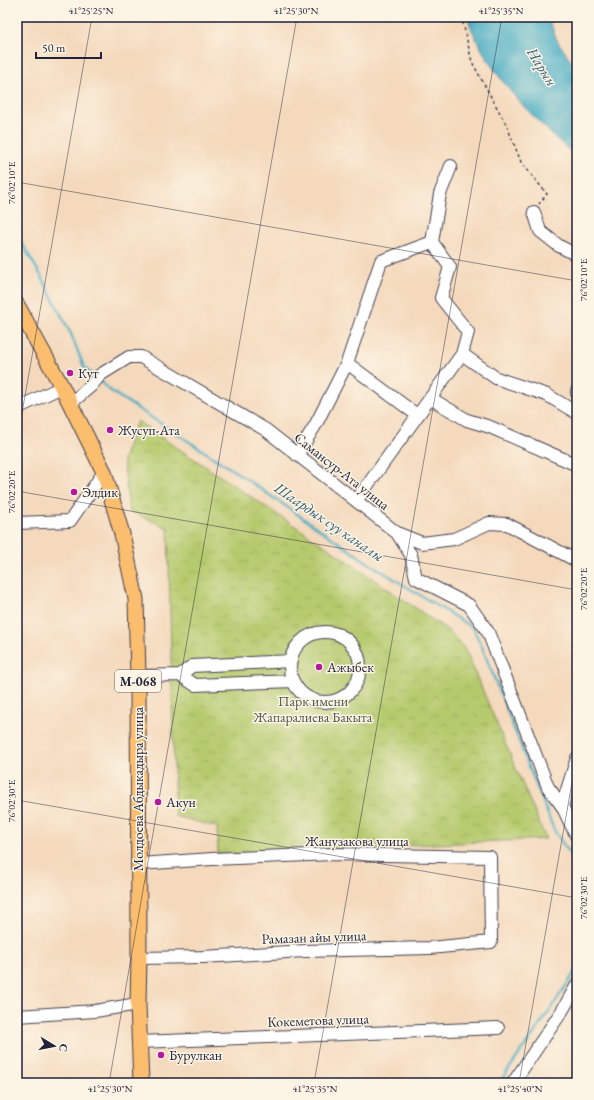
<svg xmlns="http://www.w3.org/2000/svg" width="594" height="1100" viewBox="0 0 594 1100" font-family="'EB Garamond',serif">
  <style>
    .park { fill: url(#park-crowns); stroke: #6c7654 }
    .water { fill: #44abc3; stroke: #33667f }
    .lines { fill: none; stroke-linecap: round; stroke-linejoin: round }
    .stream { stroke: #44abc3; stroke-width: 2.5 }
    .minor-casing { stroke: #423d4e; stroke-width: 14 }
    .major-casing { stroke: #423d4e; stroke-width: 17 }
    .path { stroke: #423d4e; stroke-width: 1.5; stroke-dasharray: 3 3; stroke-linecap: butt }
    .minor { stroke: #fff; stroke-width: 12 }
    .major { stroke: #fbbd6e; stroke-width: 15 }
    .ticks { fill: none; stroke: #22223b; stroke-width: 1; stroke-opacity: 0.45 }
    .poi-dot { fill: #b5179e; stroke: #fcf5e5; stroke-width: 1.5 }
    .labels { text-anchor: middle; stroke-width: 3; stroke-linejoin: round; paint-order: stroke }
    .shield { fill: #fcf5e5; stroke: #63616e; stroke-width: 1 }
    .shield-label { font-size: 13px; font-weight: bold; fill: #22223b }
    .poi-label { font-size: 14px; fill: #22223b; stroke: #fcf5e5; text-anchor: start }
    .street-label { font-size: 14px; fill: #22223b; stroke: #fcf5e5 }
    .park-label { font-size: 14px; fill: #4e544a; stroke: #fcf5e5 }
    .water-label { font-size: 15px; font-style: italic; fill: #305971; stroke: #fcf5e5 }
    .neatline { fill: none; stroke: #22223b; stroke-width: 1.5 }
    .ticks-label { font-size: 10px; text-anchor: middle; fill: #22223b }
  </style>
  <defs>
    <pattern id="park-crowns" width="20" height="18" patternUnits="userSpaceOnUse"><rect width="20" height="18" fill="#b5ca6d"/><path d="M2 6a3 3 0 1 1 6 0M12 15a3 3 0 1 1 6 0" fill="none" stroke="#9bad5f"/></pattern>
  </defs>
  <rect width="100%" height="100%" fill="#fcf5e5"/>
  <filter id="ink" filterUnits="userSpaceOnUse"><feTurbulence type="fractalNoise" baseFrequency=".025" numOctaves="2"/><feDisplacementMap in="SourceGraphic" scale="8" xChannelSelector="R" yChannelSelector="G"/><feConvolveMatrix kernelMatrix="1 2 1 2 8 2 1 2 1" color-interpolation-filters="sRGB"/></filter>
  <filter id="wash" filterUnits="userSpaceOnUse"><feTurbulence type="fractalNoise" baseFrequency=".012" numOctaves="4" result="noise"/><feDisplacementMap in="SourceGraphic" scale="16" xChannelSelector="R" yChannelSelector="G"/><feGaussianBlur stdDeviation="0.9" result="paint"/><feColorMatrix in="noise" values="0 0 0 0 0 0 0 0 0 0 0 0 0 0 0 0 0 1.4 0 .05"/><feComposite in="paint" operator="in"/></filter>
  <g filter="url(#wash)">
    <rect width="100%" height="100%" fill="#f4d9bc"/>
    <!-- park -->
    <path class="park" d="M137,421L331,550L449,631L465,649L546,839L218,854L217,827L175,816L168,528L129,511L123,459Z"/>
    <!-- water -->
    <path class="water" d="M467,17H548L557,40L577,70V157C532,118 487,74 467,17Z"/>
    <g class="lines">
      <!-- stream -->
      <path class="stream" d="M17,235L40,274L71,334L84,367L94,376
        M100,381L112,392L233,470L367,562L473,628L482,647L554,830L577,865
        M499,1083L542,1022L577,969"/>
    </g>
  </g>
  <g filter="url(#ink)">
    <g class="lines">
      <!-- minor casing -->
      <g class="minor-casing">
        <path id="minor" d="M534,212L540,231L559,246L577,255
          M462,354L496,378L547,395L577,413
          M347,363L417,415
          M577,391V393
          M430,398L467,420L490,427L577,465
          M70,404L92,385L100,375L129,357H141L266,430L397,533L422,543L454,539L489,523L507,524L577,561
          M17,408L62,387
          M297,455L316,424L347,363L381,261L432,242
          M356,501L462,354L468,332L441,298L450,267L432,242L440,194L451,166
          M17,523L70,521L104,472
          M397,533L411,555L416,578L469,605L488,632L548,787L562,806
          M290 667a35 35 0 1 1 70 0a35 35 0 1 1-70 0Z
          M180,675L195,685L293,681
          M138,676L180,675L192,666L291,661
          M577,758L562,806L577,837
          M139,864L212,859L333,854L490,857L491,942L430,948L305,951L203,957L139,958
          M17,1016L95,1011L138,1004
          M139,1042L498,1028
          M513,1083L562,1011L577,985"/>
      </g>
      <!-- major casing -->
      <g class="major-casing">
        <path id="major" d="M17,305L62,387L104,472L122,534L136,599L138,676L139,958L138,1004L141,1083"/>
      </g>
      <!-- path -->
      <path class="path" d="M460,17L463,23L472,62L507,126L521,162L547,194L539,204"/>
      <!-- minor -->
      <use href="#minor" class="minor"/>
      <!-- major -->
      <use href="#major" class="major"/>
    </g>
  </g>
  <!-- ticks -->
  <path class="ticks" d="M17,182L577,281M17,441L92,17M17,491L577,590M17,800L577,898M109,1083L297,17M314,1083L502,17M519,1083L577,754"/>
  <!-- markers -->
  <g class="poi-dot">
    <circle cx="70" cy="373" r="4"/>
    <circle cx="110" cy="430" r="4"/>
    <circle cx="74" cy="492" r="4"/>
    <circle cx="319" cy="667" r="4"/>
    <circle cx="158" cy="802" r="4"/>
    <circle cx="161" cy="1055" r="4"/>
  </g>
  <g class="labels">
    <!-- shield labels -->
    <rect class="shield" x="115" y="670" width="46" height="22" rx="3"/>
    <g class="shield-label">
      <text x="138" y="686">М-068</text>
    </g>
    <!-- poi labels -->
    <g class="poi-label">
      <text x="78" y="378">Кут</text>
      <text x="118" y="435">Жусуп-Ата</text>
      <text x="82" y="497">Элдик</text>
      <text x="327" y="672">Ажыбек</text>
      <text x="166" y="807">Акун</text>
      <text x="169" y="1060">Бурулкан</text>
    </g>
    <!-- street labels -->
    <g class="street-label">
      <text transform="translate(342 471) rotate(38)" y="5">Самансур-Ата улица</text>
      <text transform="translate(138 789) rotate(-90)" y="5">Молдоева Абдыкадыра улица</text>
      <text x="357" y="846">Жанузакова улица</text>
      <text transform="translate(314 937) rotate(-2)" y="5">Рамазан айы улица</text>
      <text transform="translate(318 1020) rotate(-2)" y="5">Кокеметова улица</text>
    </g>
    <!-- park labels -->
    <g class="park-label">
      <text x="313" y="706">Парк имени<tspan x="313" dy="16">Жапаралиева Бакыта</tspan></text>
    </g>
    <!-- water labels -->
    <g class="water-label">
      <text transform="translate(542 67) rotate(58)" y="5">Нарын</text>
      <text transform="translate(329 522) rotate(34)" y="5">Шаардык суу каналы</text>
    </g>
  </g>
  <!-- margin -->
  <rect width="594" height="1100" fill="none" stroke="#fcf5e5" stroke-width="44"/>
  <!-- north arrow -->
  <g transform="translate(54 1046) rotate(100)" stroke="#fcf5e5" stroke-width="3" paint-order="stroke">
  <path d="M0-3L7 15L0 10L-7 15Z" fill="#22223b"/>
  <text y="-6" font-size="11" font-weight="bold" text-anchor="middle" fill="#22223b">С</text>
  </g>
  <!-- scale -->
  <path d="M36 52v6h65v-6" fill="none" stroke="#22223b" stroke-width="2"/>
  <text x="42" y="52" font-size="12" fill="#22223b" stroke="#fcf5e5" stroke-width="3" paint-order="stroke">50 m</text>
  <rect x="22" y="22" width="550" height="1056" class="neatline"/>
  <g class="ticks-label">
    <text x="91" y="14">41°25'25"N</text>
    <text x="296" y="14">41°25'30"N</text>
    <text x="501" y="14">41°25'35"N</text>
    <text transform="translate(11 183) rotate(-90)" y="4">76°02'10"E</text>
    <text transform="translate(583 280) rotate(-90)" y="4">76°02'10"E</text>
    <text transform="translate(11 492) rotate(-90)" y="4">76°02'20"E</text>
    <text transform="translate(583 589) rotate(-90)" y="4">76°02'20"E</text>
    <text transform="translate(11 801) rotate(-90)" y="4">76°02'30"E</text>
    <text transform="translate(583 898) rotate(-90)" y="4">76°02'30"E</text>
    <text x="110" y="1092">41°25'30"N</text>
    <text x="315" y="1092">41°25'35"N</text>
    <text x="520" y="1092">41°25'40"N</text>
  </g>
</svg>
